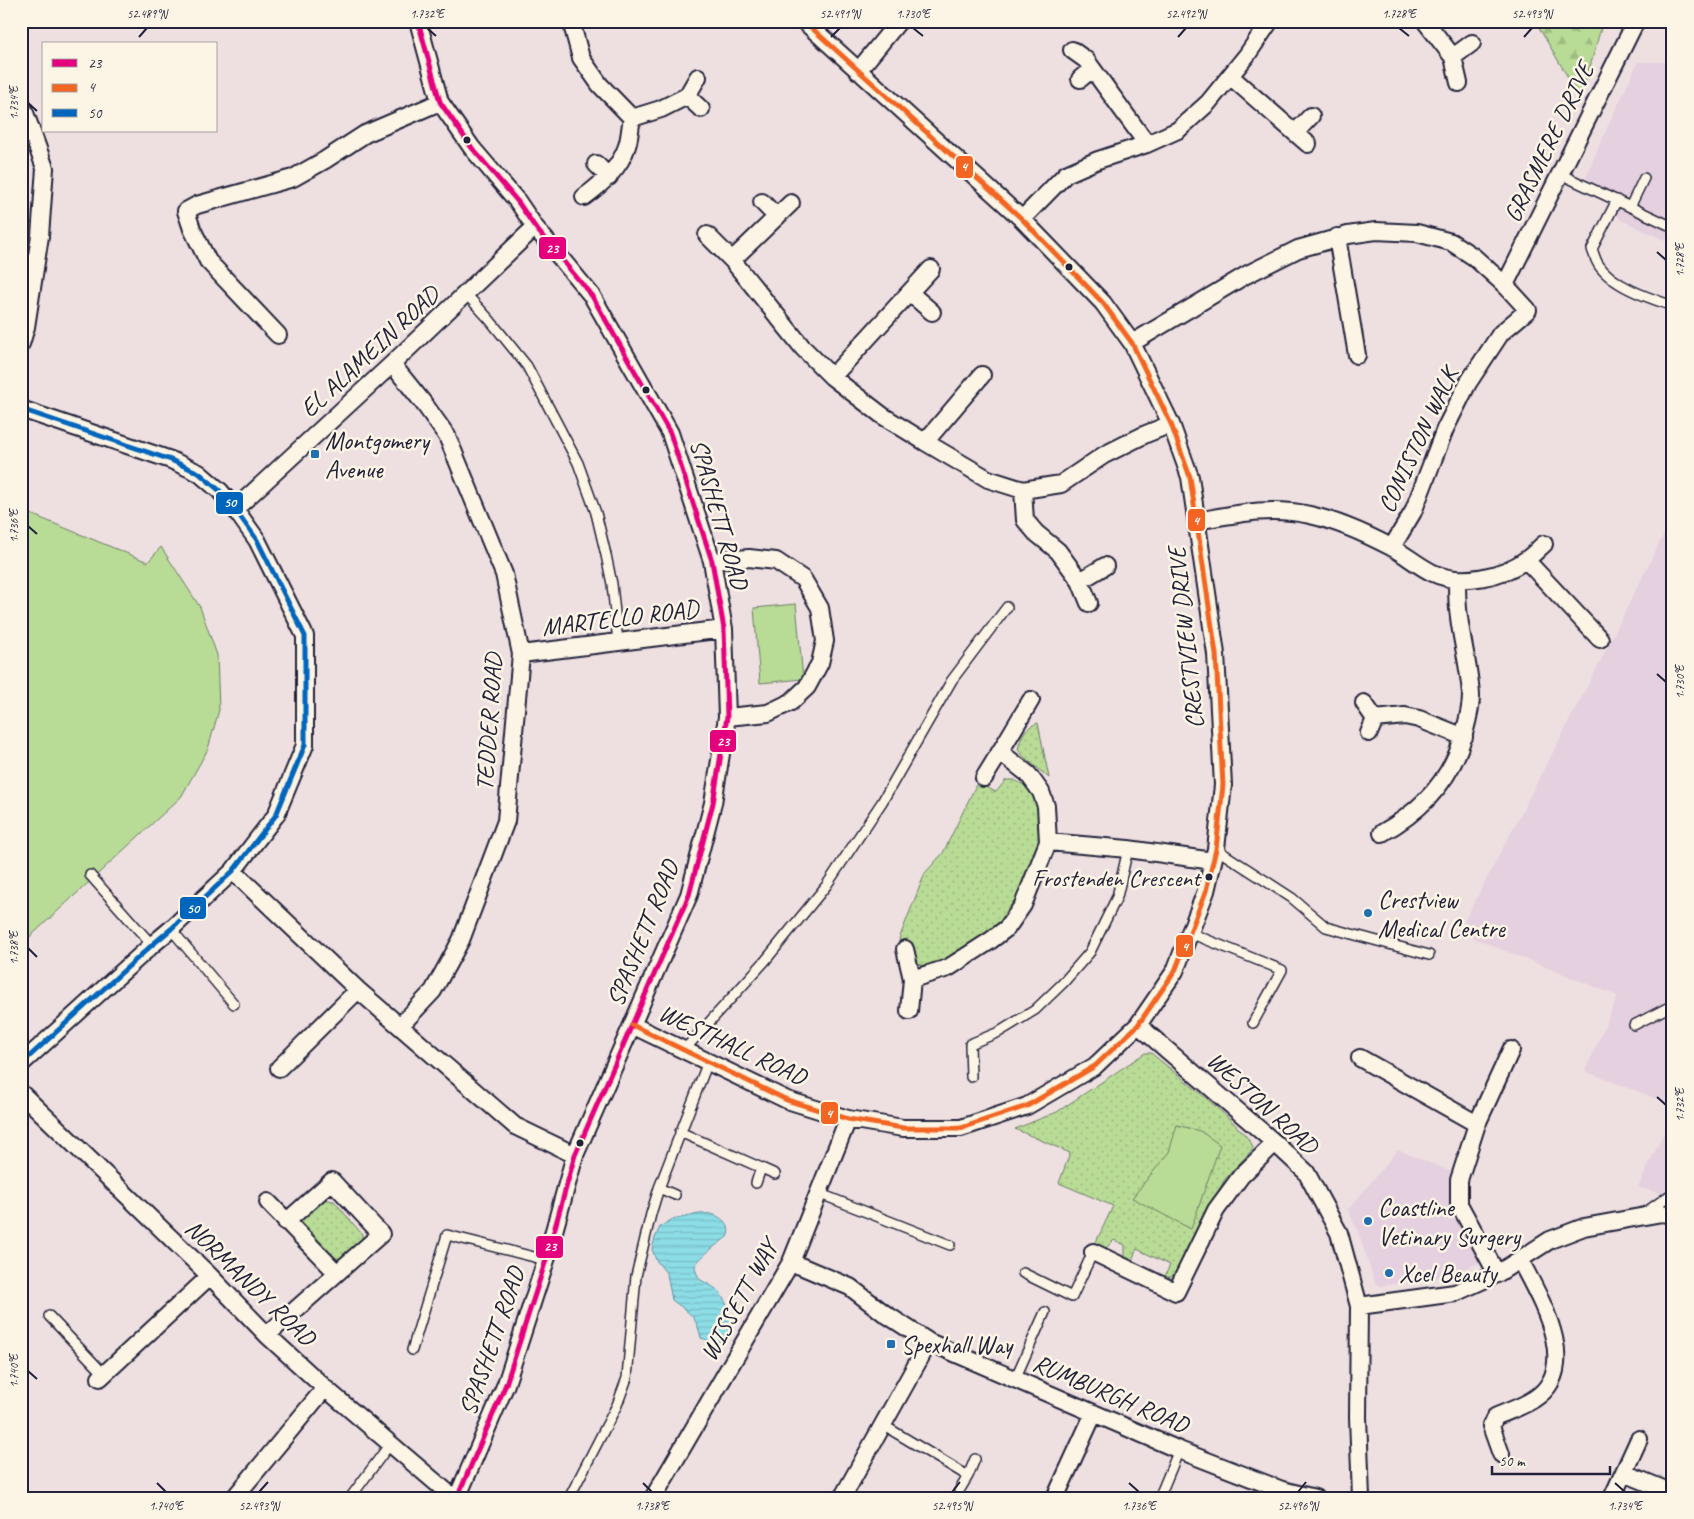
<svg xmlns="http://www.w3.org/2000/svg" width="1694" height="1519" viewBox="0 0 1694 1519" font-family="Caveat,sans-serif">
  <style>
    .built { fill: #e4d0de }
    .grass { fill: url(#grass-dots); stroke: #6d7e68 }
    .forest { fill: url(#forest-firs); stroke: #6d7e68 }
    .park { fill: #b8db95; stroke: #6d7e68 }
    .water { fill: url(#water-rules); stroke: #6292a2 }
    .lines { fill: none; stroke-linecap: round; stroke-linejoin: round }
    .service-casing { stroke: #22223b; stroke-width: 12 }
    .minor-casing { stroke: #22223b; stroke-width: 20 }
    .service { stroke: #fcf5e5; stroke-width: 9 }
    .minor { stroke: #fcf5e5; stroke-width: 16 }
    .bus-1-casing { stroke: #fcf5e5; stroke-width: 9 }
    .bus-2-casing { stroke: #fcf5e5; stroke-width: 9 }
    .bus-3-casing { stroke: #fcf5e5; stroke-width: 9 }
    .bus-1 { stroke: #e5007d; stroke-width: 5 }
    .bus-2 { stroke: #f26522; stroke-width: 5 }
    .bus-3 { stroke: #0065bd; stroke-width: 5 }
    .ticks { fill: none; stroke: #22223b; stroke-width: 2 }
    .bus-dot { fill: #22223b; stroke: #fcf5e5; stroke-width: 2 }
    .poi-dot { fill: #1f6fb2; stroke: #fcf5e5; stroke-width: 2 }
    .labels { text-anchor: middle; stroke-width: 5; stroke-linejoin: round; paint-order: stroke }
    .bus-label { font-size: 24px; fill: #22223b; stroke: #fcf5e5; text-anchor: end }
    .street-label { font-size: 25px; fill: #22223b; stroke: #fcf5e5 }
    .poi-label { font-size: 25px; fill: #22223b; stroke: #fcf5e5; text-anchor: start }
    .line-badge { stroke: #fcf5e5; stroke-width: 2 }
    .badge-label { font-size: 14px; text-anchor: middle; font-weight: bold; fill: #fff }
    .neatline { fill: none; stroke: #22223b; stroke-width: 2 }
    .ticks-label { font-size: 12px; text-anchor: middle; fill: #22223b }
  </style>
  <defs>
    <pattern id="grass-dots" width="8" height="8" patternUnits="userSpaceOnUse" patternTransform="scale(1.25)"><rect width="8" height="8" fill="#b8db95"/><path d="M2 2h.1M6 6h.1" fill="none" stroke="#9ebc81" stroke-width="1.8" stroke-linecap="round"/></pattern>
    <pattern id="forest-firs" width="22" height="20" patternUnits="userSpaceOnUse" patternTransform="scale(1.25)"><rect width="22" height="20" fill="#b8db95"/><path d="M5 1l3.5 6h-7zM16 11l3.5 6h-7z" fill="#9ebc81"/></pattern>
    <pattern id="water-rules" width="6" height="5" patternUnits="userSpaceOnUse" patternTransform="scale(1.25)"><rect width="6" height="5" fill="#8cdde6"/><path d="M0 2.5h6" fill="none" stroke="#78bdc6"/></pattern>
  </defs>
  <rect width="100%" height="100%" fill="#eedfe1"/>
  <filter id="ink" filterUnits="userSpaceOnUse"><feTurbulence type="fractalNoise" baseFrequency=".02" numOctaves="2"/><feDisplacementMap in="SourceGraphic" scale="10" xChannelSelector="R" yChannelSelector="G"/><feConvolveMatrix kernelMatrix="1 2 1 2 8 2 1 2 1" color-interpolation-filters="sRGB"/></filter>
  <g filter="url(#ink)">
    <!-- built -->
    <path class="built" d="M1638,62H1673V244L1621,220L1586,178L1602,139Z
      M1673,516V1105L1585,1071L1618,996L1459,932L1599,664Z
      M1673,1114V1197L1638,1187Z
      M1398,1150L1454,1173L1450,1187L1452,1199L1481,1260L1479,1263L1437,1278L1380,1286L1375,1283L1358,1231L1348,1210Z"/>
    <!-- grass -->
    <path class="grass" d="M1038,723L1049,778L1025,758L1018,750C1021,736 1024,728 1038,723Z
      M1006,780H1014L1024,785L1034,797L1038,809L1040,844L1024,895L1004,925L960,956L927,968L916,962L899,939L925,873L943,853L977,783L996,792Z
      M1145,1053H1151C1170,1069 1247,1128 1253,1147L1251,1151L1225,1179L1175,1273L1171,1277L1164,1278L1170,1265L1137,1249L1131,1262L1125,1257V1245L1114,1240L1105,1249L1095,1244L1113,1206L1059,1183L1070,1153L1015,1129L1057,1112Z
      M322,1199L334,1201L362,1234V1243L340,1263L330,1261L297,1222Z"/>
    <!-- forest -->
    <path class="forest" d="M1535,21H1603L1588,74L1579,96Z"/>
    <!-- park -->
    <path class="park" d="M21,510L148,562L161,547L200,607L217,655L219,710L208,749L181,797L21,945Z
      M796,604L803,679L760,683L754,608Z
      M1177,1125L1200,1131L1220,1145L1191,1229L1132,1198L1169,1152Z"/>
    <!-- water -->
    <path class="water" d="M699,1214C703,1214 708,1213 711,1214C722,1217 733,1226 727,1237C721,1242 695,1260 695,1267C695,1271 698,1275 699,1279C704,1282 711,1285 716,1289C728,1298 743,1342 716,1342C711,1342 705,1339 701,1338C696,1315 689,1313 672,1300L667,1274L656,1260L652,1249L655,1238L660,1227L671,1220Z"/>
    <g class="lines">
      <!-- service casing -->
      <g class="service-casing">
        <path id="service" d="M1560,174L1673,227
          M1617,200L1592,249C1594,254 1595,259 1598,264C1612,286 1649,298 1673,306
          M1630,207L1644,178
          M466,294L489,319L527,366L578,463L596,513L606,555L612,584L618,642
          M1216,849L1292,898L1326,927L1429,955
          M90,875L152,945
          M171,929L234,1004
          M1190,933L1282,970L1253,1023
          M1634,1025L1669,1007L1673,1008
          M684,1050L765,961L826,886L882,802L952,680L1007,607
          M971,1077L970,1044L999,1032L1035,1010L1063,983L1090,952L1117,897L1128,849
          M680,1132L775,1174
          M756,1183L761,1168
          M659,1188L675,1195
          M818,1193L950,1245
          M1646,1212L1673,1193
          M1023,1273L1072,1297L1093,1252
          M49,1316L104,1374
          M412,1350L447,1235L546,1260
          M1015,1379L1045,1312
          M883,1425L968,1476L959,1491
          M968,1476L975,1459
          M350,1498L390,1444
          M569,1498L617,1405L627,1378L636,1276L651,1214L659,1188L708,1062
          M1159,1498L1179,1450"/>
      </g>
      <!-- minor casing -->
      <g class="minor-casing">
        <path id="minor" d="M418,21L440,102L472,148L518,202L535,227L592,296L670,433L712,561L724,629L727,717L713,803L689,895L575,1155L546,1260L506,1384L457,1498
          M571,21L581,58L600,85L632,118
          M1425,21L1453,57L1459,83
          M1072,50L1086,60L1147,144
          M1453,57L1472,43
          M858,71L899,21
          M1230,76L1308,144
          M1080,79L1092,69
          M687,96L701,109
          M21,102L45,168L40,236L26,327L21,344
          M1295,133L1311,116
          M596,164L609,177
          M584,197C602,184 620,168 627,146C630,137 630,127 632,118L661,109L687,96L698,77
          M762,202L777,217
          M1022,219L1066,174L1098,160L1147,144L1178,130L1208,103L1247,55L1270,21
          M707,235L732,260L803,348L832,377L883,416L925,442L988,479L1023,490L1061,484L1104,455L1146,434L1171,424
          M1337,237L1357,355
          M732,260L791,203
          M1505,285L1636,21
          M910,293L932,312
          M278,335L208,261L192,229L186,211L197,205L293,178L325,160L365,134L440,102
          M1132,343L1246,275L1298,249L1348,235L1376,231L1417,233L1451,242L1474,257L1505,285L1528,310L1501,333L1468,383L1445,429L1413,512L1392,547
          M392,364L425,405L447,436L504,574L521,654L506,821L461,940L433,991L400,1026
          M832,377L931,269
          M21,409L171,460L199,473L220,491L235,509L257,540L305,636V745L276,815L233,871L171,929L152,945L21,1064
          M925,442L982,375
          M1023,490L1025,520L1036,533L1058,551L1080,581L1089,603
          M235,509L392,364L535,227
          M1197,521C1236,514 1270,506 1310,515C1337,521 1366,534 1391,547C1405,554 1418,566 1433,573C1460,586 1503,577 1527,559C1533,555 1538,549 1544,544
          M1526,560L1600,639
          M712,561L749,558L776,561L803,579L820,608L825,641L820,663L807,687L791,702L768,713L727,717
          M1080,581L1105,566
          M521,654L724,629
          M1364,703L1375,719
          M1375,719L1405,716L1419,719L1464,737
          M1369,733L1375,719
          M984,778L1000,752
          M1382,833C1423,810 1454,776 1465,730C1468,719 1471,707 1471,696C1470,670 1462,643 1459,617C1457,605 1457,592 1457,579
          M1048,842L1128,849L1213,861
          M233,871L358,990L515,1126L575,1155
          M905,949L912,979
          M909,1011L912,979L948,968L990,941L1007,928L1023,905L1048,842L1046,806L1041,792L1028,774L1000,752L1031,700
          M632,1025L787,1100L848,1119L903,1128H961L1027,1106L1095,1066L1138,1025L1175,971L1206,891L1216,849L1223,785L1216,654L1190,477L1171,424L1132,343L1103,303L1022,219L804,21
          M1138,1025L1275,1143L1306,1172L1339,1233L1359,1306L1358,1417L1361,1498
          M1360,1058L1477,1124
          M279,1068L358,990
          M21,1093L210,1276L267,1335L325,1388L454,1498
          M268,1202L337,1273
          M1093,1252L1176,1292L1216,1210L1241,1176L1275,1143
          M791,1262L850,1287L884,1313L929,1342L1179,1450L1282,1490L1315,1498
          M1497,1274L1459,1204V1180L1477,1124L1511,1050
          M1359,1306L1455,1293L1497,1274L1550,1240L1584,1227L1662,1213L1673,1215
          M267,1335L381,1234L332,1181L286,1222
          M100,1378L210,1276
          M1501,1454L1491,1426L1495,1417C1508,1411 1522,1407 1534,1399C1583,1368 1539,1297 1520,1260
          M1624,1473L1673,1493
          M234,1498L325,1388
          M653,1498L791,1262L848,1119
          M842,1498L929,1342
          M1055,1498L1094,1413
          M1612,1498L1639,1439"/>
      </g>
      <!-- service -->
      <use href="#service" class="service"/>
      <!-- minor -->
      <use href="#minor" class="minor"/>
      <!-- bus-1 casing -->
      <g class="bus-1-casing">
        <path id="bus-1" d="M418,21L440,102L472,148L518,202L535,227L592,296L670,433L712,561L724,629L727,717L713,803L689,895L575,1155L546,1260L506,1384L457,1498"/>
      </g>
      <!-- bus-2 casing -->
      <g class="bus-2-casing">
        <path id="bus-2" d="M632,1025L787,1100L848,1119L903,1128H961L1027,1106L1095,1066L1138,1025L1175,971L1206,891L1216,849L1223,785L1216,654L1190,477L1171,424L1132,343L1103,303L1022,219L804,21"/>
      </g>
      <!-- bus-3 casing -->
      <g class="bus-3-casing">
        <path id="bus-3" d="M21,409L171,460L199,473L220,491L235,509L257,540L305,636V745L276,815L233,871L171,929L152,945L21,1064"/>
      </g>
      <!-- bus-1 -->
      <use href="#bus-1" class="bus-1"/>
      <!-- bus-2 -->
      <use href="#bus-2" class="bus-2"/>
      <!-- bus-3 -->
      <use href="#bus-3" class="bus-3"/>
    </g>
  </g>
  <!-- ticks -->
  <path class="ticks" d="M427,28L436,36M913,28L923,36M1399,28L1409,36M139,37L147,28M831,37L840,28M1178,37L1186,28M1524,37L1532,28M28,103L37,111M1657,252L1666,260M28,526L37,534M1657,674L1666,682M28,948L37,957M1657,1097L1666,1105M28,1371L37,1379M157,1483L166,1492M643,1483L652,1492M1129,1483L1139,1492M1615,1483L1625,1492M259,1492L268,1482M952,1492L960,1482M1298,1492L1306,1482"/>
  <!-- markers -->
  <g class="bus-dot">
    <circle cx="467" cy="140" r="4.5"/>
    <circle cx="1069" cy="267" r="4.5"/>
    <circle cx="646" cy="390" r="4.5"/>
    <circle cx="1209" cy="877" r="4.5"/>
    <circle cx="580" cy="1143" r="4.5"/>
  </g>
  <g class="poi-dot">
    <rect x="310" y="449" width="10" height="10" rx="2.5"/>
    <circle cx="1368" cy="913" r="5"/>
    <circle cx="1368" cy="1221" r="5"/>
    <circle cx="1389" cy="1273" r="5"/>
    <rect x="886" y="1339" width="10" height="10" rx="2.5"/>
  </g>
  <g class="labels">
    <!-- bus labels -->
    <g class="bus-label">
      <text x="1200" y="886">Frostenden Crescent</text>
    </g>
    <!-- street labels -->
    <g class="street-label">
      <text transform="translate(1548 142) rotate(-64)" y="9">GRASMERE DRIVE</text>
      <text transform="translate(369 351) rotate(-43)" y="9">EL ALAMEIN ROAD</text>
      <text transform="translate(1417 440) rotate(-65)" y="9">CONISTON WALK</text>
      <text transform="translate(720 514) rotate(74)" y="9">SPASHETT ROAD</text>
      <text transform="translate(620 617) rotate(-7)" y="9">MARTELLO ROAD</text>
      <text transform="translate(1185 638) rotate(-96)" y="9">CRESTVIEW DRIVE</text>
      <text transform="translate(488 722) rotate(-86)" y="9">TEDDER ROAD</text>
      <text transform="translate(642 933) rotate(-68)" y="9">SPASHETT ROAD</text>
      <text transform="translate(733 1044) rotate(25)" y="9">WESTHALL ROAD</text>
      <text transform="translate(1263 1102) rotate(42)" y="9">WESTON ROAD</text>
      <text transform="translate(251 1282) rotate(44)" y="9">NORMANDY ROAD</text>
      <text transform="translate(738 1300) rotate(-61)" y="9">WISSETT WAY</text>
      <text transform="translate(491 1341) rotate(-71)" y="9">SPASHETT ROAD</text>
      <text transform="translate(1111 1393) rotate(23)" y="9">RUMBURGH ROAD</text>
    </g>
    <!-- poi labels -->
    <g class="poi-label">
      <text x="325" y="449">Montgomery<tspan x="325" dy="29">Avenue</tspan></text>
      <text x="1378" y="908">Crestview<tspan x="1378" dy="29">Medical Centre</tspan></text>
      <text x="1378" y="1216">Coastline<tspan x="1378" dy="29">Vetinary Surgery</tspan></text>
      <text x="1399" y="1282">Xcel Beauty</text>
      <text x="901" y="1353">Spexhall Way</text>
    </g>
  </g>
  <g class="line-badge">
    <rect x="955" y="155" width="19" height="24" rx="5" fill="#f26522"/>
    <rect x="538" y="236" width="29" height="24" rx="5" fill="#e5007d"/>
    <rect x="215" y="491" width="29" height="24" rx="5" fill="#0065bd"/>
    <rect x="1187" y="508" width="19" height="24" rx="5" fill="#f26522"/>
    <rect x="709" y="729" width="28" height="24" rx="5" fill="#e5007d"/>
    <rect x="179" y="896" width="28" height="24" rx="5" fill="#0065bd"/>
    <rect x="1175" y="934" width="19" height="24" rx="5" fill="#f26522"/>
    <rect x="820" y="1101" width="19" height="24" rx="5" fill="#f26522"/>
    <rect x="535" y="1235" width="29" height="24" rx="5" fill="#e5007d"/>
  </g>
  <g class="badge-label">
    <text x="964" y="171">4</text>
    <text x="552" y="253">23</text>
    <text x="230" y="507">50</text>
    <text x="1196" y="525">4</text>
    <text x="723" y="746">23</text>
    <text x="193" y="913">50</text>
    <text x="1185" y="951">4</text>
    <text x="829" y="1118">4</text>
    <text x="550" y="1251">23</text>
  </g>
  <!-- margin -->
  <rect width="1694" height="1519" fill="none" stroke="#fcf5e5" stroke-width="55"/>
  <!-- legend -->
  <rect x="42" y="42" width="175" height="90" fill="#fcf5e5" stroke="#a5a1a1"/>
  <rect x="52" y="59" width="25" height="8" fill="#e5007d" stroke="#a5a1a1"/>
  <text x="88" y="68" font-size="15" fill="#22223b">23</text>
  <rect x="52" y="84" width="25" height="8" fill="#f26522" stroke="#a5a1a1"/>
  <text x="88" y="92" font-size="15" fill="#22223b">4</text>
  <rect x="52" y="109" width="25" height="8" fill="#0065bd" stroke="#a5a1a1"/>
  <text x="88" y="118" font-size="15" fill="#22223b">50</text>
  <!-- scale -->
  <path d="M1492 1466v8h118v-8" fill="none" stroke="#22223b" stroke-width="2.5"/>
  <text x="1499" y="1466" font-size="15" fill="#22223b" stroke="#fcf5e5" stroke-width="4" paint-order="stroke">50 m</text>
  <rect x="28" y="28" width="1638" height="1464" class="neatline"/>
  <g class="ticks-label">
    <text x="147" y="18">52.489°N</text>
    <text x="427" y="18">1.732°E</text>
    <text x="840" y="18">52.491°N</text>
    <text x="913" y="18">1.730°E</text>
    <text x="1186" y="18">52.492°N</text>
    <text x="1399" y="18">1.728°E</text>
    <text x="1532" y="18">52.493°N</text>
    <text transform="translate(14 103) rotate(-90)" y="4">1.734°E</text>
    <text transform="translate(1680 260) rotate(-90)" y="4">1.728°E</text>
    <text transform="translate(14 526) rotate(-90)" y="4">1.736°E</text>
    <text transform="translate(1680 682) rotate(-90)" y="4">1.730°E</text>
    <text transform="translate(14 948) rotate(-90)" y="4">1.738°E</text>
    <text transform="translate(1680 1105) rotate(-90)" y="4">1.732°E</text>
    <text transform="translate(14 1371) rotate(-90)" y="4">1.740°E</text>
    <text x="166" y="1510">1.740°E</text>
    <text x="259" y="1510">52.493°N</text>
    <text x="652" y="1510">1.738°E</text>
    <text x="952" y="1510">52.495°N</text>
    <text x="1139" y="1510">1.736°E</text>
    <text x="1298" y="1510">52.496°N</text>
    <text x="1625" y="1510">1.734°E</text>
  </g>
</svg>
